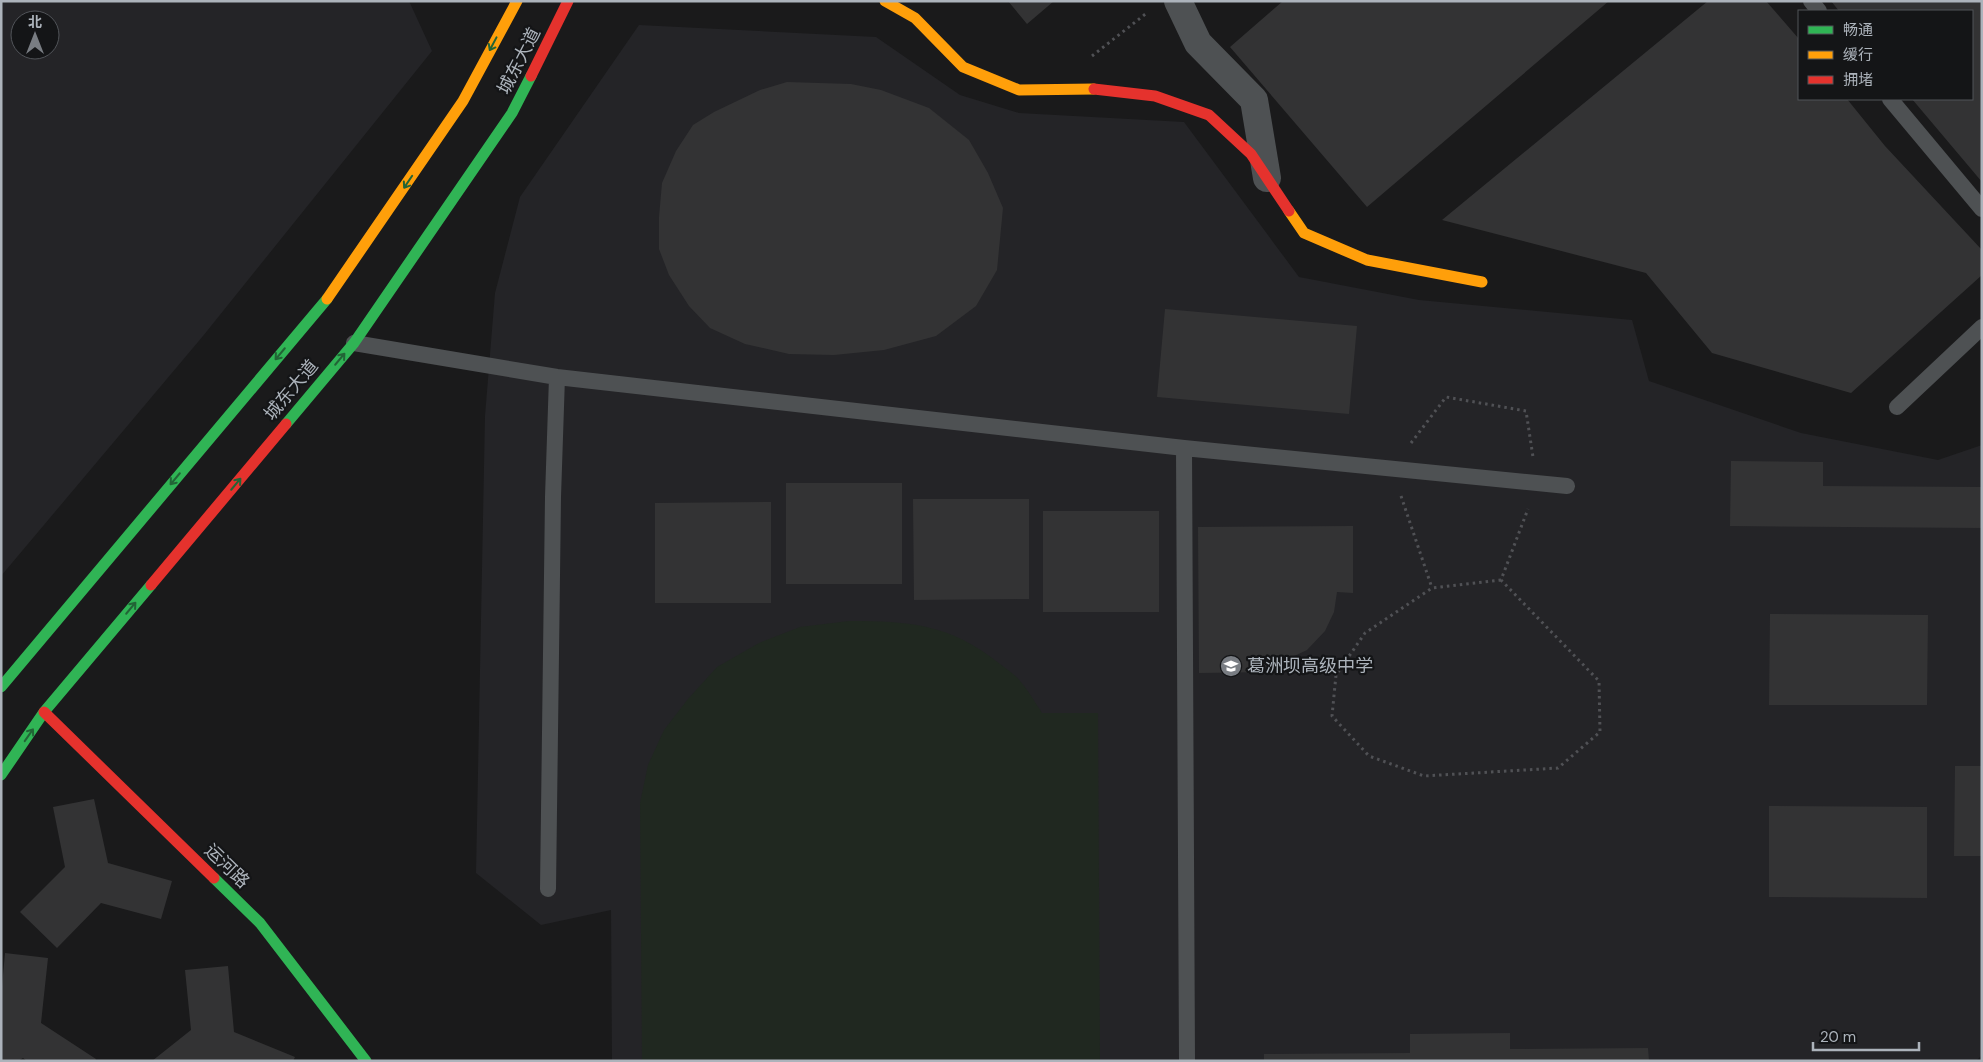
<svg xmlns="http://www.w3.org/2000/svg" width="1983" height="1062" viewBox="0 0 1983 1062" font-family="'DM Sans','Noto Sans SC',sans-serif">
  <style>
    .built { fill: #242427; fill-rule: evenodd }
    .green { fill: #202820 }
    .building { fill: #333334 }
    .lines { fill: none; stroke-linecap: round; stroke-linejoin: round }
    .path { stroke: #505155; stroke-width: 3; stroke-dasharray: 2.5 4; stroke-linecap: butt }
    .lane { stroke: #4e5153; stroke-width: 16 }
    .street { stroke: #4e5153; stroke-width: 28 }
    .fast { stroke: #30b455; stroke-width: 11 }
    .slow { stroke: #ff9f0a; stroke-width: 11 }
    .jam { stroke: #e5322d; stroke-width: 11 }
    .oneway { stroke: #226436 }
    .labels { text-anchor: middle; stroke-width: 4.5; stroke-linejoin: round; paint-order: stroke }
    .street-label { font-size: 18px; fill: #acb3bb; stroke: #141517 }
    .poi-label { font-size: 18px; fill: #acb3bb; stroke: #141517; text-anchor: start }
  </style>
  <rect width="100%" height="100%" fill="#1a1a1b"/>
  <!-- built -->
  <path class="built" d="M1,1H409L432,51L203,336L1,576ZM20,20H50V50H20Z
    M639,25L876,37L960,95L1019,113L1184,122L1299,277L1419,300L1632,320L1649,381L1801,433L1938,460L1982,445V1055L1976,1061H612L611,910L541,925L476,873L485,416L495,293L520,197Z"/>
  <!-- green -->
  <path class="green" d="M849,621C909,621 951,624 1000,664C1006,669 1015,674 1020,681C1028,690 1035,702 1042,713H1098L1100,1061H642L640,803L648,765L664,730L688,699L717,667L759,643L800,627Z"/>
  <!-- building -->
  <path class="building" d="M1008,1H1054L1027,24Z
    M1283,1H1609L1367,207L1230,47Z
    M1708,1H1766L1799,39V99H1847L1885,146L1982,250V275L1851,393L1712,353L1646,273L1442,220Z
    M1831,1H1982V182L1912,99H1972V11H1839Z
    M787,82L851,84L881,90L929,108L969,140L988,173L1003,208L997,270L976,306L936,336L884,350L834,355L789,354L745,344L710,328L689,306L669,275L659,249V217L662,183L676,151L693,125L714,112L760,90Z
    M1165,309L1357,326L1349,414L1157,397Z
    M1731,461L1823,462V486L1982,487V528L1730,526Z
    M786,483H902V584H786Z
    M913,499H1029V599L914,600Z
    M771,502V603H655V503Z
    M1043,511H1159V612H1043Z
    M1353,526V593L1337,592L1334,612L1325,631L1307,650L1290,658H1271V672L1199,673L1198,527Z
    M1770,614L1928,615L1927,705H1769Z
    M1955,766H1982V856H1954Z
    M94,799L108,863L172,881L161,919L101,903L57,948L20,912L65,867L53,807Z
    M1769,806L1927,807V898L1769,897Z
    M5,953L48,958L41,1023L96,1059L95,1061H27L23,1058L18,1061H1V997Z
    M228,966L234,1032L295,1057L293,1061H152L191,1030L185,970Z
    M1510,1033V1049L1648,1048L1649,1061H1264V1054L1410,1053V1034Z"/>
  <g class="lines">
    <!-- path -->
    <path class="path" d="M1092,56L1148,12
      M1411,443L1446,397L1526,411L1533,457
      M1401,496L1432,588
      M1501,580L1432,588L1365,633L1336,675L1332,716L1369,756L1424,776L1558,768L1600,732L1599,681L1501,580L1528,509"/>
    <!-- lane -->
    <path class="lane" d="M1811,1L1819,11
      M1890,99L1982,209
      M354,343L557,377L1184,448L1567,486
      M1897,407L1982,327
      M1184,448L1187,1061
      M548,889L553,497L557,377"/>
    <!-- street -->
    <path class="street" d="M1178,1L1198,43L1254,100L1267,178"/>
    <!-- fast -->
    <path class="fast" d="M286,424L354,343L512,113L531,76
      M1,687L327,299
      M1,775L44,712L151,585
      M214,878L260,923L366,1061"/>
    <!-- slow -->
    <path class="slow" d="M885,1L915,18L963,67L1019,90L1094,89
      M1289,211L1304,233L1367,260L1482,282
      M327,299L463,101L517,1"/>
    <!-- jam -->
    <path class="jam" d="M531,76L568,1
      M1094,89L1155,96L1209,115L1251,154L1289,211
      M151,585L286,424
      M44,712L214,878"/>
  </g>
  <!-- one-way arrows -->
  <defs><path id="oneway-shaft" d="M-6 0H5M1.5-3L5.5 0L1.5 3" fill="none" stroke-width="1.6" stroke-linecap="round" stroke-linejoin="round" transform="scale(1.25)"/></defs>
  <g class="oneway">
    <use href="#oneway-shaft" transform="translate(493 44) rotate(118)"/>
    <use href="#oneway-shaft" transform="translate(408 182) rotate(124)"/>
    <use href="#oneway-shaft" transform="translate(280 354) rotate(130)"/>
    <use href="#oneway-shaft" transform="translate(340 359) rotate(-50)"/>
    <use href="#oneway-shaft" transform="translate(175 479) rotate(130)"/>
    <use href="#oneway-shaft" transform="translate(236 484) rotate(-50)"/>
    <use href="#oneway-shaft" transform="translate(131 608) rotate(-50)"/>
    <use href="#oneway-shaft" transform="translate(29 735) rotate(-55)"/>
  </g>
  <!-- icons -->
  <defs>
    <g id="school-disc" transform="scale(1.125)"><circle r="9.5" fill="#797d83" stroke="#141517"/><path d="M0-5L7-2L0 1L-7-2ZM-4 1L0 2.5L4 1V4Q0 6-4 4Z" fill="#fff"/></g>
  </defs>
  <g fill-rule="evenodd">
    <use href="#school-disc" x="1231" y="666"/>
  </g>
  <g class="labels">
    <!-- street labels -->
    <g class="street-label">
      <text transform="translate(519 61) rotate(-63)" y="6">城东大道</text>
      <text transform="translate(291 390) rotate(-50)" y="6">城东大道</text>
      <text transform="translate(227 866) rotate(44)" y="6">运河路</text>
    </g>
    <!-- poi labels -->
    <g class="poi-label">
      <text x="1247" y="672">葛洲坝高级中学</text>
    </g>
  </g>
  <!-- border -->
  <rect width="1983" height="1062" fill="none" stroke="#acb3bb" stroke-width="5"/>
  <!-- legend -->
  <rect x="1798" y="10" width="175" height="90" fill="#141517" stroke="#515459"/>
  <rect x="1808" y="26" width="25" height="8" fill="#30b455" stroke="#515459"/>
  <text x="1843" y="35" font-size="15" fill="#acb3bb">畅通</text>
  <rect x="1808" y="51" width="25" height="8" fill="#ff9f0a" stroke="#515459"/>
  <text x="1843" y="60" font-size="15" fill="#acb3bb">缓行</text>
  <rect x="1808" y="76" width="25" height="8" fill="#e5322d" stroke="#515459"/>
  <text x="1843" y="85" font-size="15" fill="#acb3bb">拥堵</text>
  <!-- north arrow -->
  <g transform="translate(35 35)"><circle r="24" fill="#141517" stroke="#515459"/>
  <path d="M0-4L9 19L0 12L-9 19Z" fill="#797d83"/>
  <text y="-8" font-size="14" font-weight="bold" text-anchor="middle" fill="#acb3bb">北</text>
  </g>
  <!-- scale -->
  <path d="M1813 1042v8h106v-8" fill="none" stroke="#acb3bb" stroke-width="2.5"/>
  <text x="1820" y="1042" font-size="15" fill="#acb3bb" stroke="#141517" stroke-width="4" paint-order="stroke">20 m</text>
</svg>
